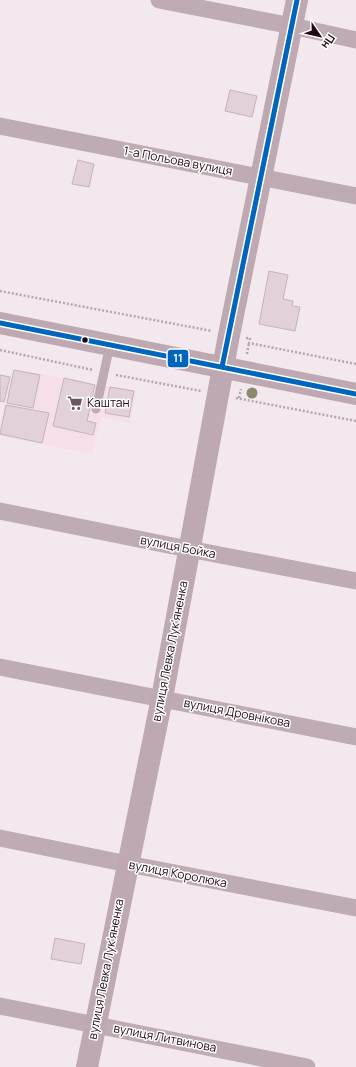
<svg xmlns="http://www.w3.org/2000/svg" width="356" height="1067" viewBox="0 0 356 1067" font-family="Manrope,sans-serif">
  <style>
    .built { fill: #f6dfe9 }
    .building { fill: #e2d1d8; stroke: #c5b3bc }
    .lines { fill: none; stroke-linecap: round; stroke-linejoin: round }
    .path { stroke: #b6a7ae; stroke-width: 2.5; stroke-dasharray: 2 2; stroke-linecap: butt }
    .lane { stroke: #bfabb4; stroke-width: 9 }
    .street { stroke: #bfabb4; stroke-width: 17 }
    .secondary { stroke: #bea8b2; stroke-width: 22 }
    .bus-1-casing { stroke: #fff; stroke-width: 8 }
    .bus-1 { stroke: #0065bd; stroke-width: 5 }
    .tree { fill: #8b8870 }
    .bus-dot { fill: #220815; stroke: #fff; stroke-width: 1.5 }
    .labels { text-anchor: middle; stroke-width: 3; stroke-linejoin: round; paint-order: stroke }
    .street-label { font-size: 12px; fill: #220815; stroke: #fff }
    .poi-label { font-size: 12px; fill: #220815; stroke: #fff; text-anchor: start }
    .line-badge { stroke: #fff; stroke-width: 1.5 }
    .badge-label { font-size: 11px; text-anchor: middle; font-weight: bold; fill: #fff }
  </style>
  <rect width="100%" height="100%" fill="#f2e8ed"/>
  <!-- built -->
  <path class="built" d="M12,369L136,391L130,423L101,417L92,454L0,436V426Z"/>
  <!-- building -->
  <path class="building" d="M230,90L257,96L252,117L225,111Z
    M78,160L94,164L89,187L72,184Z
    M269,271L288,275L283,299L293,301L292,306L300,307L295,331L259,324Z
    M14,370L40,375L33,408L7,403Z
    M0,375L10,377L4,402L0,401Z
    M64,378L95,385L87,421L96,423L93,435L53,426Z
    M110,387L134,391L129,417L105,413Z
    M6,405L49,413L42,443L0,434Z
    M55,938L85,944L81,964L51,959Z"/>
  <g class="lines">
    <!-- path -->
    <path class="path" d="M0,291L212,331
      M246,338H250L249,343L356,364
      M0,350L93,370
      M247,354L249,343
      M116,375L201,391
      M236,398L356,421
      M239,398L241,389"/>
    <!-- lane -->
    <path class="lane" d="M96,409L110,345"/>
    <!-- street -->
    <path class="street" d="M159,0L292,26L356,40
      M0,126L356,196
      M0,511L173,546L356,581
      M0,667L356,737
      M0,838L128,864L356,908
      M0,1006L307,1067"/>
    <!-- secondary -->
    <path class="secondary" d="M0,323L356,394
      M87,1067L162,698L229,335L297,0"/>
    <!-- bus-1 casing -->
    <g class="bus-1-casing">
      <path id="bus-1" d="M0,323L356,394
        M222,367L297,0"/>
    </g>
    <!-- bus-1 -->
    <use href="#bus-1" class="bus-1"/>
  </g>
  <!-- trees -->
  <circle class="tree" cx="252" cy="393" r="5.5"/>
  <!-- icons -->
  <defs>
    <g id="supermarket-bare" transform="scale(1.2)"><path d="M-6-5.5h2.5l.6 2H6L4.5 2H-2.5L-4.4-4H-6ZM-1.5 3.2a1.3 1.3 0 1 0 .1 0ZM3 3.2a1.3 1.3 0 1 0 .1 0Z" fill="#6b5661" stroke="#fff" stroke-width="2.5" paint-order="stroke"/></g>
  </defs>
  <g fill-rule="evenodd">
    <use href="#supermarket-bare" x="75" y="403"/>
  </g>
  <!-- markers -->
  <circle class="bus-dot" cx="85" cy="340" r="3.5"/>
  <g class="labels">
    <!-- street labels -->
    <g class="street-label">
      <text transform="translate(178 161) rotate(11)" y="4">1-а Польова вулиця</text>
      <text transform="translate(178 547) rotate(11)" y="4">вулиця Бойка</text>
      <text transform="translate(170 651) rotate(-79)" y="4">вулиця Левка Лук'яненка</text>
      <text transform="translate(237 713) rotate(11)" y="4">вулиця Дровнікова</text>
      <text transform="translate(178 874) rotate(11)" y="4">вулиця Королюка</text>
      <text transform="translate(106 969) rotate(-79)" y="4">вулиця Левка Лук'яненка</text>
      <text transform="translate(165 1038) rotate(11)" y="4">вулиця Литвинова</text>
    </g>
    <!-- poi labels -->
    <g class="poi-label">
      <text x="87" y="407">Каштан</text>
    </g>
  </g>
  <rect class="line-badge" x="167" y="349" width="22" height="19" rx="4" fill="#0065bd"/>
  <g class="badge-label">
    <text x="178" y="362">11</text>
  </g>
  <!-- north arrow -->
  <g transform="translate(320 36) rotate(124)" stroke="#ffffff" stroke-width="3" paint-order="stroke">
  <path d="M0-3L7 15L0 10L-7 15Z" fill="#220815"/>
  <text y="-6" font-size="11" font-weight="bold" text-anchor="middle" fill="#220815">Пн</text>
  </g>
</svg>
